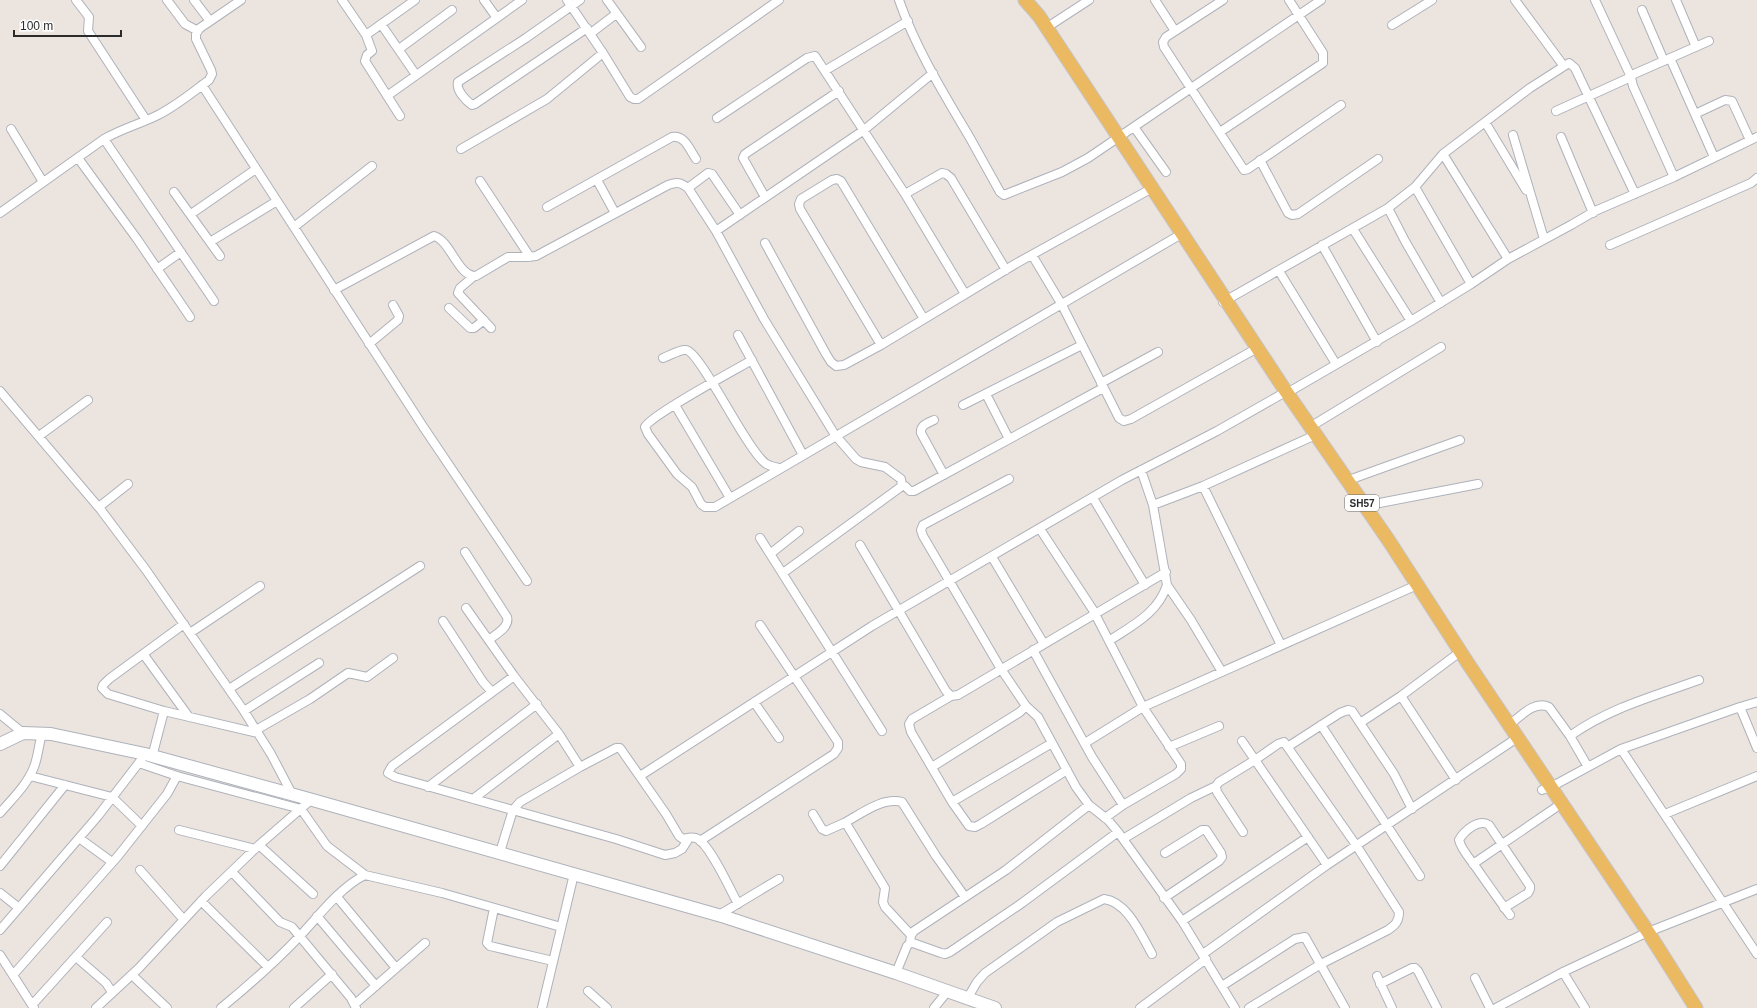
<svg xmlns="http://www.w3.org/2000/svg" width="1757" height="1008" viewBox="0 0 1757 1008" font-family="Helvetica,sans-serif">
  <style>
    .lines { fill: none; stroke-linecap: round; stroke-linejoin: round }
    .street-casing { stroke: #aeb2bb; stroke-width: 10 }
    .secondary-casing { stroke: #aeb2bb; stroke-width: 14 }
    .primary-casing { stroke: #c4c4c4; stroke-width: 15 }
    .street { stroke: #fff; stroke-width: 8 }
    .secondary { stroke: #fff; stroke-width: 12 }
    .primary { stroke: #ecb963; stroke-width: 13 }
    .labels { text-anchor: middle; stroke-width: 4; stroke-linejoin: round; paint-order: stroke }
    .shield { fill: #fff; stroke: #6b6b6b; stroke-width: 1 }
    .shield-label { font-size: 10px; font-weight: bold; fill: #2b2b2b }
  </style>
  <rect width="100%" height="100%" fill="#ece4de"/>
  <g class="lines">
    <!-- street casing -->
    <g class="street-casing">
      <path id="street" d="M76,0L89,17L88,31L146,120
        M167,0L185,24L198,31
        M194,0L210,21
        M342,0L366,35L372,51L367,55L365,61L400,116
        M484,0L497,18
        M567,0L603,53L630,97L634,99H638L779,0
        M580,0L526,38L458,82C456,90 465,100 472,105L475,104L587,28
        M607,0L641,47
        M899,0C916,49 944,94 970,138C980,156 990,174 1000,192L1004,195L1062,172L1088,158L1321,0
        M1155,0L1175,31
        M1223,0L1166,37L1163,42L1164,47L1244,170L1248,169L1341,105
        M1515,0L1563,65
        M1595,0L1631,77
        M1676,0L1696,47
        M1642,10L1664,61
        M381,24L416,75
        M1392,25L1432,0
        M1046,28L1089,0
        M591,33L616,14
        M366,35L415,0
        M399,49L452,10
        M1670,58L1714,157
        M826,70L908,21
        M202,85L424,428L527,581
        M387,96L522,0
        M1556,111L1631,77
        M1695,114L1725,100L1732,101L1750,140
        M717,118L807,58L815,56L905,194L965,294
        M1485,122L1526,190
        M1134,127L1166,172
        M11,129L43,182
        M1220,132L1323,63V53L1289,0
        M1513,135L1544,239
        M1561,137L1593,213
        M104,139L214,301
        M461,149L547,99L603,53
        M1443,154L1508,259
        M78,158L137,239L190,317
        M1260,160L1288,213L1292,215L1298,214L1378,159
        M1674,177L1633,86L1631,77L1634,74L1709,41
        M597,180L615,213
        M480,181L530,257
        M1415,187L1471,284
        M688,188L708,173L712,174L740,215
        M174,192L220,256
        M905,194L942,173L946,174L951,178L1006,270
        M765,197L743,158L745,154L839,91
        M547,207L672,137C685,135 689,149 696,159
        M1388,208L1405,241L1441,303
        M0,213L104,139C121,129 140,124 158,115C176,106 193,92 209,80L212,74L211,70L196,39V33L200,28L241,0
        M191,214L256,169
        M294,227L372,166
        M1353,229L1411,321
        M716,231L864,130L933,73
        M210,242L277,201
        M765,243L826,354L831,362L836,366L844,365L881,345L1017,263L1147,191
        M1322,245L1377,342
        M1610,245L1751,183L1757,178
        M1032,255L1062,305L1119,418L1124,421L1131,419L1252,351
        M157,269L181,252
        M1279,271L1336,364
        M473,277L460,288L458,293L491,328
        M334,290L434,236C451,241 458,277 476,276L508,257H527L536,256L668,185C677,182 680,182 688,188L716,231L764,319L835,435L856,459L861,462L885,467L901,479L902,486
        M1223,302L1388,208L1415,187L1443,154L1530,88L1569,63L1575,68L1635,194
        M449,308L470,328H474L484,320
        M738,335L803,455
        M369,344L398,320L399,316L393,305
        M881,345L800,209L799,204L801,199L832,180L837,179L841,181L924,319
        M663,358C669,356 680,349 686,350C700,351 745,447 765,463C769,466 774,467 779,468
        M752,360C735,370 651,415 645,427L648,434L677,474L692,487L701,504L705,507H715L1178,236
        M1101,383L1158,352
        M0,391L101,510L146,570L244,711L271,754L292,794
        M986,394L1009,439
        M675,405L730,498
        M963,405L1082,345
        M934,420C928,423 920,425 921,433L944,475
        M1310,427L1441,347
        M39,436L88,400
        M1009,479L923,525L921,530L923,536L1001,669L1026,706L1038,717L1076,787L1089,805L1108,820L1118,832L1182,921L1235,1008
        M1346,481L1460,440
        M1203,486L1281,645
        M1093,498L1145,585
        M1153,505L1203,486L1311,437
        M1364,506L1478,484
        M99,507L128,484
        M1040,529L1093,610L1143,707L1181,764V769L1176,774L1123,805L1105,818
        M760,538L882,731
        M860,545L946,691L951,696L958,695L1166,572
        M465,552L507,617C510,627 496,634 489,640
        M770,554L799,531
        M992,557L1044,644
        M783,573L902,486H905L910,491H914L1103,388
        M1167,585L1191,620L1222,672
        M466,608L514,676L559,734L580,767
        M443,621L483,682L492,692
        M184,624L109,679L103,685L102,688L108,694L164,711L258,733
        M190,633L260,586
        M1109,641C1133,625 1158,613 1167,585L1153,505L1141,470
        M1033,650L1092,757L1123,805
        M144,655L189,717
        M514,676L392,766L388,773L395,777L616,839L665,855L675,853L682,849L689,838
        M229,689L420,566
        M951,696L912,719L909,724L911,732L952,802L969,826L975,827L981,824L1067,770
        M1401,696L1456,780
        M754,702L779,738
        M1757,702L1740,707L1757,748
        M244,711L319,663
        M0,714L23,733
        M1360,723L1401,696L1460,652
        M1321,725L1420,876
        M1509,725C1520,717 1534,700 1549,707L1570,736L1588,767
        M256,730L310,699L348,673L367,677L393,658
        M1570,736C1609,708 1654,696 1699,680
        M1242,741L1327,865
        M1085,743L1143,707L1417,585
        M1289,746L1340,713L1348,710L1352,711L1394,774L1412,809
        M1169,747L1219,726
        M1621,749L1757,954
        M152,757L164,711
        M139,763L177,776L301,809L327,846L365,875
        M932,767L1020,712L1026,706
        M30,776L112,797L142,826
        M640,776L872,626L1122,480L1217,431L1282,394L1287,393L1411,321L1471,284L1508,259L1571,225L1595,211L1674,177L1757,137
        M428,787L537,704
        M1542,790L1551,787L1621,749L1740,707
        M473,799L559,734
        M952,802L1052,743
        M0,813C12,799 27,785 34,767C38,757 39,744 42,733
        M813,814L822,829L826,831L844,823L847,825L885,888L883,902L885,907L911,935
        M1665,814L1757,776
        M844,823C861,814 882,797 902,802L936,856L965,897
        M179,830L255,849
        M1243,832L1217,792L1216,786L1219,782L1255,760L1278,744L1284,742L1356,845L1399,912C1399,922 1395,925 1388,930L1321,964L1249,1008
        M79,838L112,862
        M1123,839L1191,798L1216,786
        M700,841L834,754L838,748V742L760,625
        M259,845L313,894
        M500,852L513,810L520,802L580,767L616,748H620L666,814L679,836L683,839C688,838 693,836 698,839C711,847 730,889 738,904
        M1473,864L1555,808
        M0,866L65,785
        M140,870L184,920
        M232,872L280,922L292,927L351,998L356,1008
        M0,893L19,908
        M337,897L396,968
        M1164,898L1219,861L1222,857L1221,853L1206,830H1202L1165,853
        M201,901L268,967
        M494,908L487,943L490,946L553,961
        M1504,908L1528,893L1530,889V886L1489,825C1479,818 1464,831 1459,840C1461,849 1470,859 1475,866C1487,883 1498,899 1510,915
        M719,915L779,879
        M317,916L376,986
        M1182,921L1308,837
        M0,930L98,816L141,760
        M910,943L911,935L914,931L1006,870L1089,805
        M1203,954L1327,865L1517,738
        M0,955L34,1008
        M76,957L106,983L112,992
        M1563,972L1585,1008
        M896,973L907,946L910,943H913L941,953L945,954L950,952L1022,903L1118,832
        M13,975L118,856L167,794L177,776
        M132,975L167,1008
        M1377,976L1392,1008
        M1475,978L1490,1008
        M1380,984L1412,968H1415L1418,971L1437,1008
        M1222,986L1295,939L1305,937L1345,1008
        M588,991L607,1008
        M967,999L977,982L985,973L1057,922L1104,899C1128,902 1141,935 1152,954
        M355,1004L425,943
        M32,1005L107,922
        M96,1008L139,968L206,896L259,845L312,799
        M221,1008C248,986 274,963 298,938C317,918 340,887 365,875L442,893L561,927
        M294,1008L332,974
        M542,1008L574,874
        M934,1008L947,992
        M1140,1008L1206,959
        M1496,1008L1563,972L1648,932L1757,889"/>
    </g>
    <!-- secondary casing -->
    <g class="secondary-casing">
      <path id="secondary" d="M0,744L23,733L51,734L145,754L309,799L725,917L896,973L995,1008"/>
    </g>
    <!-- primary casing -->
    <g class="primary-casing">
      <path id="primary" d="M1025,0L1039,16L1283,387L1389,541L1469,665L1648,932L1696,1008"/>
    </g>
    <!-- street -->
    <use href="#street" class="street"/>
    <!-- secondary -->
    <use href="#secondary" class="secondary"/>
    <!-- primary -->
    <use href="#primary" class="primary"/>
  </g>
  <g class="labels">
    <!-- shield labels -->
    <rect class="shield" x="1345" y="495" width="34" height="16" rx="3"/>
    <g class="shield-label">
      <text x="1362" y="507">SH57</text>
    </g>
  </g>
  <!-- scale -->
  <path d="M14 30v6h107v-6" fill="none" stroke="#2b2b2b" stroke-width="2"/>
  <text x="20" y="30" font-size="12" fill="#2b2b2b" stroke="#ffffff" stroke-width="3" paint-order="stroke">100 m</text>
</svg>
